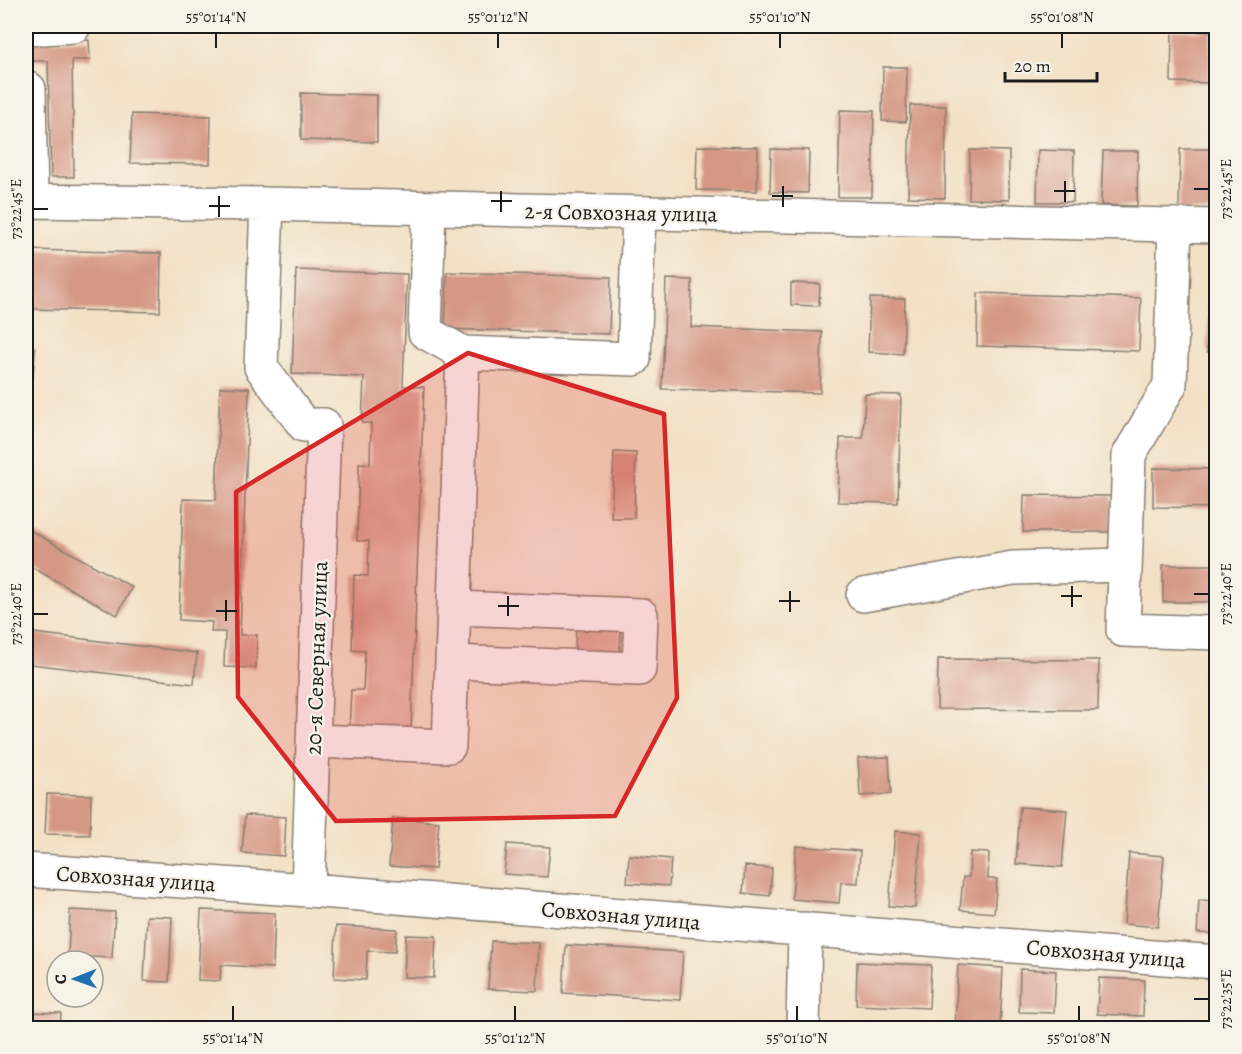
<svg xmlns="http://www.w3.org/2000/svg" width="1242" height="1054" viewBox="0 0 1242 1054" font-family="Alegreya,serif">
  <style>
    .building { fill: #d59886 }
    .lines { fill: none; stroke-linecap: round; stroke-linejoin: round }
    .minor-casing { stroke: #887e71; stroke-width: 36 }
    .minor { stroke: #fff; stroke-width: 33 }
    .marked { fill: #d62828; fill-opacity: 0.2; stroke: #d62828; stroke-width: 4.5; stroke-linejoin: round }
    .ticks { fill: none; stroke: #1c1c1c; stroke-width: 2 }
    .labels { text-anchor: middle; stroke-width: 4.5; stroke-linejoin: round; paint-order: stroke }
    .street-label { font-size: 22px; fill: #1c1c1c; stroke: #f7f3e8 }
    .neatline { fill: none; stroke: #1c1c1c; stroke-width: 2 }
    .ticks-label { font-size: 15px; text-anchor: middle; fill: #1c1c1c }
  </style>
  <rect width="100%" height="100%" fill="#f7f3e8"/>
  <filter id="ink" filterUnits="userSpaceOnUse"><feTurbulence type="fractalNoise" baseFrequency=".0167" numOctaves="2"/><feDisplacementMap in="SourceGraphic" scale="12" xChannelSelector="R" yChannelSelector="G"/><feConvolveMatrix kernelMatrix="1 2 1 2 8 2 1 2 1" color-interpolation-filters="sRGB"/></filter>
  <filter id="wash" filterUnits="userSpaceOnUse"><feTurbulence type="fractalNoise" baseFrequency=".008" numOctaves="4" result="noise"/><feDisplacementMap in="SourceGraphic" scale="24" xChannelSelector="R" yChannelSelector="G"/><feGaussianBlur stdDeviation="1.35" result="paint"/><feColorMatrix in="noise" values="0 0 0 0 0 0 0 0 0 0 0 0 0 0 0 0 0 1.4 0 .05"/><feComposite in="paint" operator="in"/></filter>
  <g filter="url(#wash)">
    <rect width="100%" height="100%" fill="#f3e1c6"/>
    <g id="blocks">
      <!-- building -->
      <path class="building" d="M1172,31L1211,32L1209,83L1171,82Z
        M89,40L90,60H72L74,177H51L48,61H26V41Z
        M883,67H907L906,122L882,121Z
        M301,93L377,95V142L301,140Z
        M910,105L946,106L945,198L908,197Z
        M840,110L874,111L872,197H838Z
        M132,114L211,116L210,164L130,163Z
        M697,146L758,147L757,191L696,190Z
        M771,149L809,150L808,193L770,192Z
        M1180,149H1214L1213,211L1179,210Z
        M970,150L1009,151V200L969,199Z
        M1038,150L1074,151L1073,202H1037Z
        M1103,151H1138L1137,206L1101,205Z
        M27,250L161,253L160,312L26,309Z
        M296,270L407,274L403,386L424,387L411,732L349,730L351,690H363L365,651L352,650L354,575L368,576L369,541H357L359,463L370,464L371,423H362L364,377L292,374Z
        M447,272L611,277L609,334L445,329Z
        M666,279L692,280L691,327L822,332L820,393L662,389Z
        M791,283L820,284L819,306L791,305Z
        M978,293L1141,298L1139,351L977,346Z
        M1209,297H1216V352H1207Z
        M870,298L905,299L903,354L868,352Z
        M26,348H35L33,377H26Z
        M220,387L249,388L240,635H257L256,668L224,667L225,632H211L212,622L179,620L183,499L216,500Z
        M865,394L901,395L898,503L838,502L840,438H863Z
        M614,452L636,453L634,518H611Z
        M1153,468L1216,469V508L1153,507Z
        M1024,495L1112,496V532H1023Z
        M26,528L132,587L117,615L26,564Z
        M1163,565H1216V602H1163Z
        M576,623L621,625L620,652L575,651Z
        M26,632L197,653L194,684L31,664L27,695H26Z
        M938,659L1099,660L1098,710L937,709Z
        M889,757L891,794L860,796L858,758Z
        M47,794L91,795L90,835L45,834Z
        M1020,807L1067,810L1062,867L1016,864Z
        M245,815L286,817L284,856L242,853Z
        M393,818L439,822L435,869L389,866Z
        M895,831L921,833L915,908L889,906Z
        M507,844L550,847L547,877L504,874Z
        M796,846L860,851L858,883L841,882L839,903L792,899Z
        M970,852L989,853L988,879H997L994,913L960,910L963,877H969Z
        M1129,853L1164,856L1158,927L1124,924Z
        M629,855L671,859L669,886L627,883Z
        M745,866L772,868L770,896L743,893Z
        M1199,900L1216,901V934L1197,933Z
        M70,910L115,912L112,958L68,956Z
        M201,910L275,913L273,968L221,965L220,981L198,980Z
        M147,916L172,917L169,982L144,981Z
        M336,926L397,929L395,952L367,951L366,980L334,978Z
        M406,935L436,936L434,978L404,977Z
        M491,941L539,943L537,991L488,989Z
        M566,945L683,952L680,1000L563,993Z
        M857,962L931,965L929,1008L856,1005Z
        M958,965L1003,968L1000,1028L955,1026Z
        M1020,969L1056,971L1054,1013L1019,1012Z
        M1099,978L1144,980L1143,1016L1097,1014Z
        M26,1012L61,1013L60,1028H26Z"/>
    </g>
  </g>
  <g filter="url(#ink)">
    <use href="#blocks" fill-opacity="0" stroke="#887e71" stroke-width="1.5"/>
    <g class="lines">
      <!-- minor casing -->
      <g class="minor-casing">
        <path id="minor" d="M26,29L74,26
          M29,89L31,202
          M26,201L267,204L1216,226
          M267,204L261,367L304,425H324L308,890
          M429,208L425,332L463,353
          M1175,225L1170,385L1129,455L1123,630L1216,633
          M863,595L1013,568L1125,565
          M452,662L639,669L641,615L454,608
          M313,741L449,746L463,353L634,359L639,213
          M26,870L308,890L1216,962
          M803,1028L805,929"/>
      </g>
      <!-- minor -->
      <use href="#minor" class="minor"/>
    </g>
  </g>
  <!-- marked area -->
  <path class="marked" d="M468,353L664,414L677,698L615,816L336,821L238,697L236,492Z"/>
  <!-- ticks -->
  <path class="ticks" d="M216,33V48M498,33V48M780,33V48M1062,33V48M1065,181V202M783,186V207M1194,189H1209M501,191V212M1054,191H1075M219,196V217M772,196H793M491,201H512M209,206H230M33,209H48M1072,586V607M790,591V612M1194,594H1209M508,596V616M1061,596H1082M226,600V621M779,601H800M498,606H519M216,611H237M33,614H48M1194,999H1209M233,1006V1021M515,1006V1021M797,1006V1021M1079,1006V1021"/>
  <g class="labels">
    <!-- street labels -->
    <g class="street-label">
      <text transform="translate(621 212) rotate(1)" y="8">2-я Совхозная улица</text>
      <text transform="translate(316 658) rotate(-88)" y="8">20-я Северная улица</text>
      <text transform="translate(136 878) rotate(4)" y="8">Совхозная улица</text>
      <text transform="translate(621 915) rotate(5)" y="8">Совхозная улица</text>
      <text transform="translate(1106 953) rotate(5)" y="8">Совхозная улица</text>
    </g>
  </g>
  <!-- margin -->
  <rect width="1242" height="1054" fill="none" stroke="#f7f3e8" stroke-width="66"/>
  <!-- north arrow -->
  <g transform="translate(75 979) rotate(269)"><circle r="28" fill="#f7f3e8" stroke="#9f9d96" stroke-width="1.5"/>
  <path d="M0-4.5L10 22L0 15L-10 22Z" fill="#1f6fb2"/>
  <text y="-9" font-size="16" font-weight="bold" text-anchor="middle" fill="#1c1c1c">С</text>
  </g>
  <!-- scale -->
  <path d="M1005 72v9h92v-9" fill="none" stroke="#1c1c1c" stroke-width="3"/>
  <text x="1014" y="72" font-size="18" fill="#1c1c1c" stroke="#f7f3e8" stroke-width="4.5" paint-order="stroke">20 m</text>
  <rect x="33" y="33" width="1176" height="988" class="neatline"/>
  <g class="ticks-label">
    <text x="216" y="22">55°01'14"N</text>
    <text x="498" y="22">55°01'12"N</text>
    <text x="780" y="22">55°01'10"N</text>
    <text x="1062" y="22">55°01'08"N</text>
    <text transform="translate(1226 189) rotate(-90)" y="5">73°22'45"E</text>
    <text transform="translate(16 209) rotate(-90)" y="5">73°22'45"E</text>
    <text transform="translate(1226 594) rotate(-90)" y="5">73°22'40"E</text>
    <text transform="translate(16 614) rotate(-90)" y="5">73°22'40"E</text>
    <text transform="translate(1226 999) rotate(-90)" y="5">73°22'35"E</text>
    <text x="233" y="1043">55°01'14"N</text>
    <text x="515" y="1043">55°01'12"N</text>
    <text x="797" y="1043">55°01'10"N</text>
    <text x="1079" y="1043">55°01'08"N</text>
  </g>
</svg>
